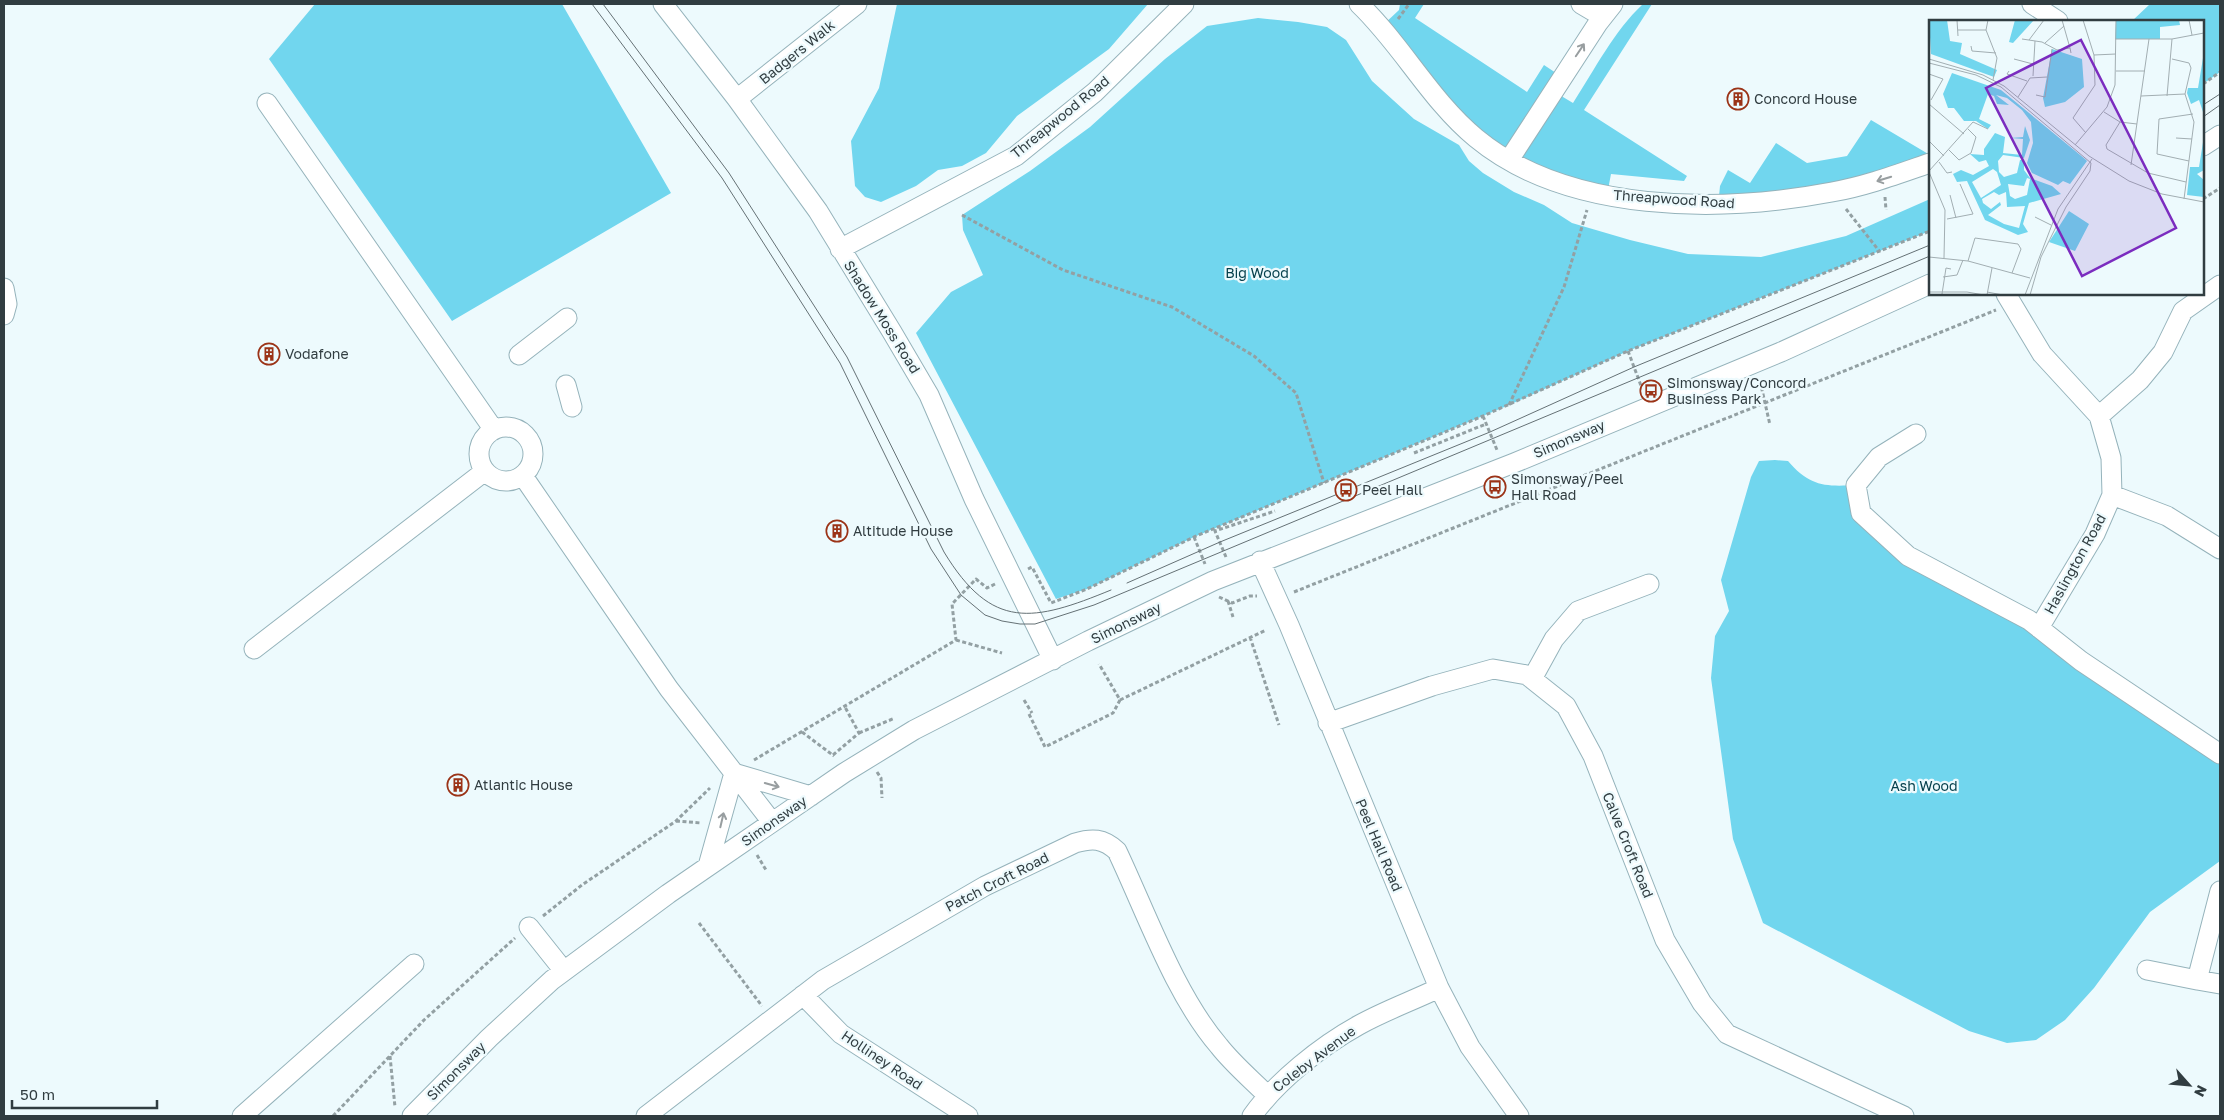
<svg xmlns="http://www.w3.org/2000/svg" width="2224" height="1120" viewBox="0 0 2224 1120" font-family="'Golos Text',sans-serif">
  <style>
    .green { fill: #71d6ee }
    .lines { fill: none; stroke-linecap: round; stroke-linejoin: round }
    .minor-casing { stroke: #95b3bb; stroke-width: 21 }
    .path { stroke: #93a0a3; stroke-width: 3; stroke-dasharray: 4 2.5; stroke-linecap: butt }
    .minor { stroke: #fff; stroke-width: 19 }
    .tram { stroke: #657175; stroke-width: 1 }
    .oneway { stroke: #989ea0 }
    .labels { text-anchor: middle; stroke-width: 4.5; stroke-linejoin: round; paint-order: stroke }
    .street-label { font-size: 14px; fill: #313d41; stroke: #edfafd }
    .poi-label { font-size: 14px; fill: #313d41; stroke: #edfafd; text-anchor: start }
    .park-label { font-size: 14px; fill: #06414d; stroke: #edfafd }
    .inset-road { fill: none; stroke: #a2aeb2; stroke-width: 1 }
    .view { fill: #7b2cbf; fill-opacity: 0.15; stroke: #7b2cbf; stroke-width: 2.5 }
    .inset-edge { fill: none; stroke: #313d41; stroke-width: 2.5 }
  </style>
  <rect width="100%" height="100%" fill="#edfafd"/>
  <!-- green -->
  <path class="green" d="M315,4H562L671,193L452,321L269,59Z
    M897,4H1148L1109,49L1017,116L986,153L962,166L938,170L916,186L881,202L865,197L855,186L851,141L879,88Z
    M1400,4H1424L1415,18L1527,92L1544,65L1562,77L1553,91L1573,103C1595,69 1614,31 1643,4H1652L1584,110L1687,176L1684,181L1611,174L1607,195L1491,149L1382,26L1399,10Z
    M2150,4H2220V72L2203,84V21H2132Z
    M1258,18L1298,22L1327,27L1346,40L1372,81L1414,119L1459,145L1469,161L1483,173L1514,192L1544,205L1572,223L1630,240L1688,254L1761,257L1846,236L1930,199V231L1628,351L1509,405L1194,537L1087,589L1056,599L916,333L951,292L983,275L963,230L962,215L1030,171L1090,127L1165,59L1207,26Z
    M1871,120L1930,155L1865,185L1719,196L1720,186L1728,170L1750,183L1776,143L1807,163L1847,156Z
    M1775,460L1788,461C1809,486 1825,487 1856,485L1861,513L1908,556L2005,607L2220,754V861L2150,912L2094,988L2065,1020L2036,1040L2007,1043L1969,1031L1763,923L1733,839L1711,678L1715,636L1729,611L1721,580L1751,477L1759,461Z"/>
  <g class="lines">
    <!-- minor casing -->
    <g class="minor-casing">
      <path id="minor" d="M663,4L737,99L818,211L892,332L929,395L974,499L1053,660
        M1359,4C1402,45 1430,100 1476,138C1568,214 1721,213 1832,192C1866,186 1898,174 1930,163
        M1581,4L1603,17
        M2032,4L2058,21
        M737,99L857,4
        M267,103L494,430
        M2203,146L2220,135
        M1509,160L1598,23L1613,4
        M840,249L1016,156L1095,92L1184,4
        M4,288L7,304L4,315
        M2006,294L2042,354L2099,416L2111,458L2112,495L2095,534L2039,628
        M519,355L567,318
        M566,385L572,407
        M2099,416L2140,380L2163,352L2183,311L2220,285
        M479 454a27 27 0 1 1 54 0a27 27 0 1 1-54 0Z
        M1916,434L1879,457L1856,485L1861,513L1908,556L2029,620L2081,661L2220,754
        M523,476L669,689L772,822
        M2112,495L2167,516L2220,549
        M1260,561L1289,625L1439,988L1470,1047L1519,1116
        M254,649L485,471
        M1532,679L1554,639L1578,611L1649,584
        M1328,723L1432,686L1493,669L1527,675L1566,706L1593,756L1665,940L1702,1003L1727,1034L1904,1116
        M708,866L734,773L811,796
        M529,927L564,971
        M2147,970L2197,980L2220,891
        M2197,980L2220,984
        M803,995L841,1034L968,1116
        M242,1116L414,964
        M412,1116L489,1038L552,980L668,894L844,773L914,730L1088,641L1213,581L1514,463L1781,352L1930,284
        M646,1116L823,980L985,886L1075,843C1092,838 1103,838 1117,851C1146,912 1175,995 1219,1046C1233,1064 1251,1079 1267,1095
        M1252,1116C1277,1081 1321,1046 1359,1025C1384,1011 1412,1001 1439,988"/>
    </g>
    <!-- path -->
    <path class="path" d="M1398,19L1409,4
      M2203,84L2220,72
      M1885,197L1886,210
      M2203,199L2220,188
      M1846,209L1880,252
      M962,215L1063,270L1172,307L1254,356L1296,393L1324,483
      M1628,351L1643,391
      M1760,381L1770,425
      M1509,405L1564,287L1587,210
      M1483,416L1497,450
      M1414,453L1486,424
      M1194,537L1205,564
      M1226,557L1215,531L1275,511
      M1028,569L1032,567L1051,603L1087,589L1194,537L1483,416L1628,351L1930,231
      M1294,592L1996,310
      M1219,597L1232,603L1250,596H1257
      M1228,601L1233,617
      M1250,637L1279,725
      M956,640L1002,653
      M1024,700L1032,713
      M1120,700L1266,630
      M1029,714L1045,747L1113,713L1120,700L1099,664
      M802,732L834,756
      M859,733L895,718
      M833,755L859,733L845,707
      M754,760L956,640L952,604L976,579L987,588L995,584
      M877,772L881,778L882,798
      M676,821L701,823
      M757,855L766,870
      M543,916L582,885L676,821L710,788
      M699,923L762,1006
      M390,1056L395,1107
      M333,1116L424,1020L515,938"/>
    <!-- minor -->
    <use href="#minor" class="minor"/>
    <!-- tram -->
    <path class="tram" d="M592,4L722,178L840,363L931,549L961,595L985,615L1002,621L1020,624H1035L1094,605L1930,256
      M603,4L729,173L847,357L944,552C992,631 1033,622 1111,590
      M2203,105L2220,94
      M2203,117L2220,105
      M1127,583L1220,542L1490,432L1634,367L1930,245"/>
  </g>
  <!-- one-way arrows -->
  <defs><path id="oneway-shaft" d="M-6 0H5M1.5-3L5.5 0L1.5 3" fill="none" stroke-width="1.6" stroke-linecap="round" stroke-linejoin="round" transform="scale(1.25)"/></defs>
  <g class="oneway">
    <use href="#oneway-shaft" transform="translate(1580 50) rotate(-56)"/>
    <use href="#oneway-shaft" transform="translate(1884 179) rotate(163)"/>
    <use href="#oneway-shaft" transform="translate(772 785) rotate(16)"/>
    <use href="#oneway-shaft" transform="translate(722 820) rotate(-77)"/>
  </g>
  <!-- icons -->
  <defs>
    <g id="building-ring" transform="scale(1.125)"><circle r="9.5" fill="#edfafd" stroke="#9b3317" stroke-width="1.5"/><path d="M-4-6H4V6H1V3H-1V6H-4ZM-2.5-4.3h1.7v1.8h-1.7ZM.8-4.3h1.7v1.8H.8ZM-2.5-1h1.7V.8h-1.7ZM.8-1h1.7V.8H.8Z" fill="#9b3317"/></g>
    <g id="bus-ring" transform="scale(1.125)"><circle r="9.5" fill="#edfafd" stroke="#9b3317" stroke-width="1.5"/><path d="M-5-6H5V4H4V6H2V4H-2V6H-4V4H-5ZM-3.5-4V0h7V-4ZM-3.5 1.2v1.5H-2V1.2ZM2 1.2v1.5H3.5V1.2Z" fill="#9b3317"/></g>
  </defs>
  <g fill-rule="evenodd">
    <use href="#building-ring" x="1738" y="99"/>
    <use href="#building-ring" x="269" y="354"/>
    <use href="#bus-ring" x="1651" y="391"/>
    <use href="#bus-ring" x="1495" y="487"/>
    <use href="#bus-ring" x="1346" y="490"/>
    <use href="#building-ring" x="837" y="531"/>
    <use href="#building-ring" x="458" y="785"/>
  </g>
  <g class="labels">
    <!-- street labels -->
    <g class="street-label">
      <text transform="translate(797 52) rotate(-39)" y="5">Badgers Walk</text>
      <text transform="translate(1060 117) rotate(-39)" y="5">Threapwood Road</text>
      <text transform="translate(1674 199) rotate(4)" y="5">Threapwood Road</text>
      <text transform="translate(882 317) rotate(58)" y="5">Shadow Moss Road</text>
      <text transform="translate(1569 439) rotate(-23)" y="5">Simonsway</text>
      <text transform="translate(2075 564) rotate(-61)" y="5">Haslington Road</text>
      <text transform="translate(1126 623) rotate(-26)" y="5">Simonsway</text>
      <text transform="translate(774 821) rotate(-35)" y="5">Simonsway</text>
      <text transform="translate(1379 845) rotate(67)" y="5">Peel Hall Road</text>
      <text transform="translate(1628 845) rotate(68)" y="5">Calve Croft Road</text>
      <text transform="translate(997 882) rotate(-27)" y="5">Patch Croft Road</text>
      <text transform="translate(1314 1059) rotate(-37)" y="5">Coleby Avenue</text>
      <text transform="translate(882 1060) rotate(34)" y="5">Holliney Road</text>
      <text transform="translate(456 1071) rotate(-45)" y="5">Simonsway</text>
    </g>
    <!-- poi labels -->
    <g class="poi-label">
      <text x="1754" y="104">Concord House</text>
      <text x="285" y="359">Vodafone</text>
      <text x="1667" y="388">Simonsway/Concord<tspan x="1667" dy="16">Business Park</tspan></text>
      <text x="1511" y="484">Simonsway/Peel<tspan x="1511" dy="16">Hall Road</tspan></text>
      <text x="1362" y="495">Peel Hall</text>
      <text x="853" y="536">Altitude House</text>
      <text x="474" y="790">Atlantic House</text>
    </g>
    <!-- park labels -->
    <g class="park-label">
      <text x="1257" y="278">Big Wood</text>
      <text x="1924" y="791">Ash Wood</text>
    </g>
  </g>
  <!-- overview -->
  <g transform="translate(1929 20)">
    <rect width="275" height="275" fill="#edfafd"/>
    <path d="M0,0H18L21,21L33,23L31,34L68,50L65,57L2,34ZM86,0H105L84,23L80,22ZM187,0H250L251,5L231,7V19H186ZM123,29L153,39L155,67L136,82L116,87L114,78ZM275,32V95L270,80L262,84L258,73L259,68H269ZM23,53L72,70L156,139L158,141L141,164L134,161L129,165L103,153L98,143L104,123L102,102L93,90L78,78L67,75L80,85L68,84L65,76L59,74L50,99L62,105L59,109L47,101H35L25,88H19L14,74ZM96,106L101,120L95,138L74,135L69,141L70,152L75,157L88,153L91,140H95V150L101,158L123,166L132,174L100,183L94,204L99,212L89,215L56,200L38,161L28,162L24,154L32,150L44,155L60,146L57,140L50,142L41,134L55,135V129L66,113L76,117L74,133L93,135L94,119L81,118L94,117ZM64,149L68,152L72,165L52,178L43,162ZM98,158L101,159L98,175L86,179L81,176L79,164L95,166ZM65,172L70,175L77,172L78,187L96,186L90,208L75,204L59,195L72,185L71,182L62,189L54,183L53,179ZM275,116V150L268,154L275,160V177L258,175L261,147H270ZM140,191L160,204L146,231L120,222Z" fill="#71d6ee" fill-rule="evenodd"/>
    <path class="inset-road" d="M28,0L29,16M59,0L57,10L68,38L64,60M133,0L141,28M154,0L165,35L166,65L144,98L157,113M260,0L263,15M29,10H57M93,19L113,22L128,30L141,28L142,33M186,19H243L275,13M100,20L115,0M116,23L135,6M42,26L43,31L67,33M165,35L187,34M0,39L54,55L75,66L160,136L200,161L233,174L275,182M85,39L104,44M243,39L260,43L262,48L256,74L265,102L255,179M0,43L47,55L72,67L162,143L161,151L137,187L112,237L101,275M80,51L78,54L98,61M187,51H216M0,54L14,59L2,80M104,56L106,21M107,75L116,77L123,29M212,76L256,74M238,76L243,19M89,77L101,58L118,57M0,84L35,114M175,92L191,102L208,104M191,102L177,125L178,129L219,153L257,162M247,118L263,119M0,121L15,136M146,125L178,87L186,65L187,0M20,130L30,140L42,133L47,117L39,109M260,141L228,134L230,99L264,94M10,142L18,153L23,152M202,145L220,19M0,151L44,102L59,109M0,152L16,190L15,238M21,175L27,198M106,197L122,205M18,199L44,194L31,164M0,237L39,241L101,258M39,241L46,218L89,224L92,229L83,253M14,257L28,255L34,240M0,272H38L55,275M58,272L74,275M13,274L17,248L22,249M58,275L63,248M96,275L129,189L163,139"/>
    <path class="view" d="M152,20L247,208L153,256L57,68Z"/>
    <rect width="275" height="275" class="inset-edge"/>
  </g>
  <!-- border -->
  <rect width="2224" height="1120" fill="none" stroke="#313d41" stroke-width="10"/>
  <!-- north arrow -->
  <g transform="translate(2189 1085) rotate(117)" stroke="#edfafd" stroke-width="4" paint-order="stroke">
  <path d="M0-4L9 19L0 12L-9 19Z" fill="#313d41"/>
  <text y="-8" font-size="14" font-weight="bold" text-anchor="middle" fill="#313d41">N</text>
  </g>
  <!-- scale -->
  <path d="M12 1100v8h145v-8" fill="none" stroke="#313d41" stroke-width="2.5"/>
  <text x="20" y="1100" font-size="15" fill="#313d41" stroke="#edfafd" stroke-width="4" paint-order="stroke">50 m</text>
</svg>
